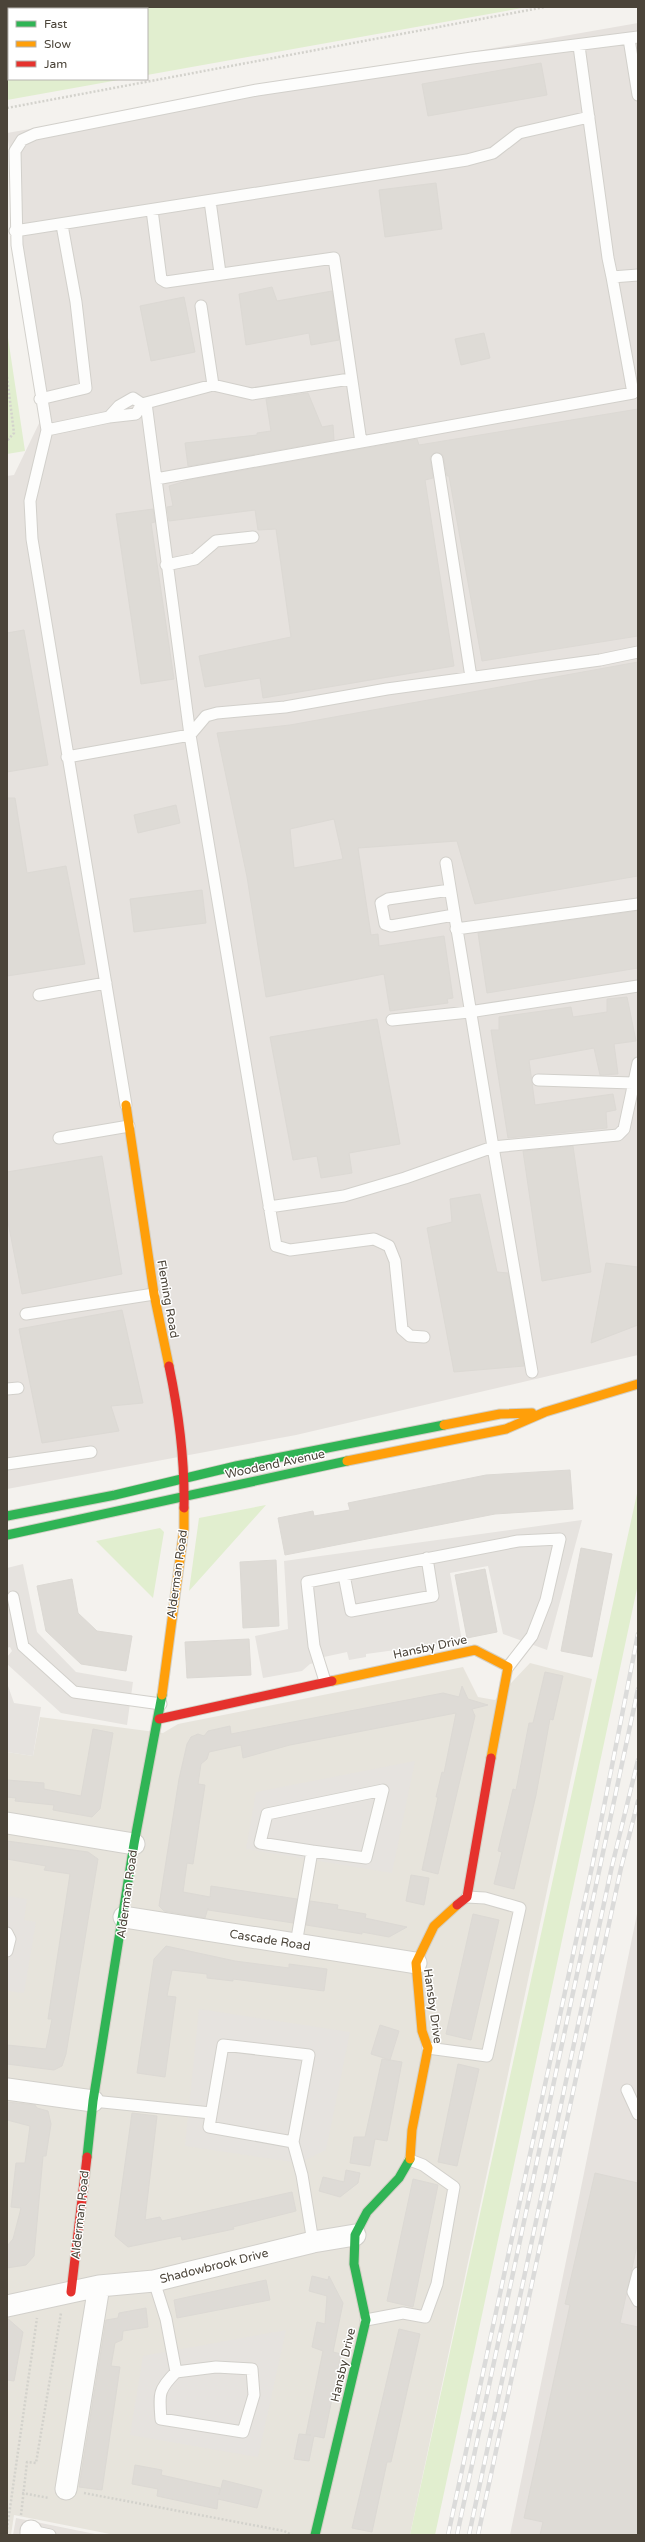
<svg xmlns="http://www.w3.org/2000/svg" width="645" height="2542" viewBox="0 0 645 2542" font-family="'Varela Round',sans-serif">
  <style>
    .residential { fill: #e7e4dc }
    .industrial { fill: #e6e2de }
    .green { fill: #e1eecf }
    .parking { fill: #e6e3df }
    .building { fill: #dedbd6; stroke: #dcd9d4; fill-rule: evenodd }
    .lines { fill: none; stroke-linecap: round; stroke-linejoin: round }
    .lane-casing { stroke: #d2d0cb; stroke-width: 13 }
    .street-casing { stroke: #d2d0cb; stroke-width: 23 }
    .fast-casing { stroke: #d3cfc5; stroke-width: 11 }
    .slow-casing { stroke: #d3cfc5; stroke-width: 11 }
    .jam-casing { stroke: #d3cfc5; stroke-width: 11 }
    .path { stroke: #d3d2cc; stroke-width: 2.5; stroke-dasharray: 2 2; stroke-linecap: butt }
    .lane { stroke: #fdfdfc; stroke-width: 11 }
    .street { stroke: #fdfdfc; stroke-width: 21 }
    .fast { stroke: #30b455; stroke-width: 9 }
    .slow { stroke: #ff9f0a; stroke-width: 9 }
    .jam { stroke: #e5322d; stroke-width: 9 }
    .rail-casing { stroke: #dbdbda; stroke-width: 4.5 }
    .rail { stroke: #fff; stroke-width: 3; stroke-dasharray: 9; stroke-linecap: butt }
    .labels { text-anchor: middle; stroke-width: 3; stroke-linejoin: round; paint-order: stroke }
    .street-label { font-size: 12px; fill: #4b4439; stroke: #fff }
  </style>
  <rect width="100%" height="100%" fill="#f4f2ee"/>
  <!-- residential -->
  <path class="residential" d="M530,1663L592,1679L410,2535H115L14,2515L11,2535H7V1752L33,1756L40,1717L163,1733L178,1724L463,1667L478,1697L495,1700Z"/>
  <!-- industrial -->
  <path class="industrial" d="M638,23V1355L296,1435L7,1489V476L14,475L46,409L7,133Z
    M638,1909V2535H510Z
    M16,2518L100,2535H13Z"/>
  <!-- green -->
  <path class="green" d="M7,7H528L147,75V9H9V79H124L7,100Z
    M7,331L25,451L7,454Z
    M638,1489V1584L435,2535H410Z
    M266,1505L189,1591L199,1518Z
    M160,1528L164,1532L153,1598L96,1541Z"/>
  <!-- parking -->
  <path class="parking" d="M582,1520L547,1650L503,1634L488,1566L450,1573L462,1641L366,1654V1657L349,1660L347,1652L324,1657V1661L310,1664L302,1671L263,1678L255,1636L288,1629L284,1561Z
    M23,1564L37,1632L76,1672L133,1682L127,1725L61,1713L7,1664V1657L12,1651L10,1647L7,1648V1568Z
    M7,1683L14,1703L41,1707L33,1756L7,1752Z
    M415,1761L392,1873L246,1849L256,1792Z
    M7,1896L27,1899L24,1920L36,1922L24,1993L7,1991Z
    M199,2009L350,2032L326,2150L299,2163L185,2146Z
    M286,2330L258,2457L130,2435L143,2356Z"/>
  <!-- building -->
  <path class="building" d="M541,63L547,95L428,116L422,84Z
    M436,183L442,229L385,237L379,190Z
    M272,287L277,301L332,291L339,340L311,345L309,333L246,345L239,294Z
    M184,297L195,352L151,361L140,306Z
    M484,333L490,358L461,365L455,339Z
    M308,393L322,427L333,425L334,440L188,466L185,443L257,435V433L271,431L266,399Z
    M638,409V636L482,661L449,476H447L443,455L436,452L430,457L433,478L425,480L454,666L263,698L260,678L205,687L199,656L291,637L276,529L258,530L255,510L169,521L167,507L173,506L169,486L189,480L417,439L419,445Z
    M153,509L155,522L151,523L174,679L141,684L116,514Z
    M24,630L48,765L7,772V633Z
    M638,662V876L475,904L457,841L358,848L371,935L378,934L379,946L444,936L453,998L447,999L448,1003L390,1011L384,974L266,997L247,877L217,733L290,725ZM334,819L343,859L294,868L290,829Z
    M7,798H15L27,873L66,866L85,964L7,976Z
    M176,805L180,823L138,833L134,815Z
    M202,890L206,923L134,932L130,899Z
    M638,911V968L487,993L478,933Z
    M627,997L636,1041L614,1044L618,1074L600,1075L594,1048L529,1060L535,1105L613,1094L616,1110L606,1112L607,1128L508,1138L491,1030H499V1017L571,1007L573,1017L607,1012V999Z
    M377,1019L400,1144L349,1153L352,1173L321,1178L317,1156L293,1160L270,1037Z
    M573,1146L591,1272L542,1281L523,1151Z
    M102,1156L122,1274L22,1294L7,1217V1172Z
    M480,1194L497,1272L508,1273L524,1366L454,1372L427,1228L452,1222L450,1199Z
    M606,1263L638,1267V1325L591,1343Z
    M122,1310L143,1403L111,1406L119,1431L42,1443L19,1329Z
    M570,1470L573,1509L495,1514L285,1555L278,1518L313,1511L314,1516L350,1510L348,1503L486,1475Z
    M581,1548L612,1554L592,1657L561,1651Z
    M276,1560L279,1626L243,1628L240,1562Z
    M485,1569L497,1632L467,1638L455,1575Z
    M72,1579L78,1613L97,1631L132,1636L126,1671L81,1664L46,1631L37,1586Z
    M249,1639L251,1675L187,1678L185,1642Z
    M545,1672L563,1676L553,1720L550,1719L536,1795L514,1889L494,1884L502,1852L498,1851L513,1789L516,1790L529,1723H533Z
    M462,1686L468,1699L488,1705L472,1709L475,1716L438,1874L422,1870L438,1797H436L442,1772L444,1773L456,1713L290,1745L243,1758L241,1745L209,1752L207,1759L201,1764L198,1784L205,1785L193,1864L187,1863L183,1892L210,1897L211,1886L297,1899L293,1923L208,1910V1908L205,1918L164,1911L159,1906L179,1779L187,1744L191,1737L198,1734L204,1736L208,1731L230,1726L231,1734L443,1693L459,1697Z
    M93,1729L113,1733L100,1809L92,1817L53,1810L54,1805L15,1801L16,1798L7,1797V1780L44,1783V1789L81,1796Z
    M7,1841L88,1852L98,1859L66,2054L62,2066L54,2070L7,2064V2045L46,2049L52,2019H48L70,1874L44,1870L46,1866L7,1859Z
    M411,1875L429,1878L424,1905L406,1901Z
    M310,1901L338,1905L337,1909L366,1914L365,1918L407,1927L389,1937L362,1932V1934L306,1925Z
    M473,1914L499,1920L471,2040L446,2034Z
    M166,1946L235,1961L289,1968V1964L327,1969L324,1991L233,1979V1981L207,1978V1974L172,1970L167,1996L176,1997L165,2077L137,2073L154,1959Z
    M380,2025L399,2031L390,2060L402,2062L387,2141L375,2139L370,2166L350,2163L354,2137H365L382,2059L390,2060L371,2054Z
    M458,2064L479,2069L457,2166L438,2162Z
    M7,2102L35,2105L37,2108L48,2111L51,2124L46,2156H43L34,2256L26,2265L7,2268V2246L13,2239L21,2208L11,2207L16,2163H25L30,2126L7,2120Z
    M132,2113L157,2116L145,2220L160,2217L162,2221L292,2192L296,2211L233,2227L234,2229L182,2240L181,2236L128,2247L115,2236Z
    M346,2170L360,2173L358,2183L340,2197L319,2191L323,2177L344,2182Z
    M595,2173L638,2183V2241L620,2323L638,2327V2535H540L543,2522L524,2518L570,2305L565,2304Z
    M413,2179L438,2185L413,2307L387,2301Z
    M312,2276L328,2280L329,2276L343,2303L333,2352L341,2354L324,2438L314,2436L309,2461L294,2459L299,2434L311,2435L306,2434L323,2351L312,2347L317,2322L325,2324L327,2296L309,2291Z
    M266,2280L270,2300L177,2318L174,2300Z
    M146,2308L148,2327L123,2331L122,2340L115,2343L111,2366L120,2367L102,2490L79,2487L106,2320L118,2318L119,2313Z
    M7,2318L23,2332L14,2381L7,2380Z
    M399,2329L420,2334L391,2462H387L372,2532L352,2528Z
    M135,2465L162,2470L161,2475L220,2488L219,2495L223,2480L262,2490L257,2508L218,2499L217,2509L157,2496L158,2489L132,2484Z"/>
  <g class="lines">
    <!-- lane casing -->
    <g class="lane-casing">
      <path id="lane" d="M629,39L638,95
        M579,46L608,258L612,277L638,275
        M210,201L220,273
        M152,210L161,279L166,282L334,258L361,442
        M15,231L467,160L493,153L519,133L589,117
        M201,306L213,385
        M40,399L86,388L76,302L62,225
        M146,403L156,479L633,393L612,277
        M109,417L119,406L133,398L142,404L213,385L252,394L350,379
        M47,430L109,417L136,414L142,404
        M437,459L471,677
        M156,479L190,735L276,1246L290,1250L374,1239L389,1246L395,1261L402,1329L410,1336L424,1337
        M166,565L195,559L216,541L253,537
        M67,757L190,735L206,716L217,713L285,707L387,689L600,660L638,652
        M450,890L388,899L381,903L385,924L391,926L454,915
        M456,929L638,904
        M39,995L106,983
        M392,1020L469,1012L638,986
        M538,1080L633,1083
        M126,1105L32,539L30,501L47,430L17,245L15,151L22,140L35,134L257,90L472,58L638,37
        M59,1138L129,1126
        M269,1207L344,1196L405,1178L493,1147L446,863
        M26,1314L154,1294
        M532,1372L493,1147L618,1135L624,1129L638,1063
        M7,1389L18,1388
        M7,1464L91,1452
        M344,1575L351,1611L433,1596L427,1558
        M13,1597L23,1646L74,1692L161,1704
        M325,1681L314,1646L307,1582L518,1541L560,1539L546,1600L532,1636L508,1667
        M7,1933L10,1939L7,1951
        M296,1944L312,1851L366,1858L383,1790L267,1814L260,1843L312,1851
        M428,2048L487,2056L520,1908L485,1898L467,1897
        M627,2090L638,2114
        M93,2101L211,2113
        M293,2142L209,2127L223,2045L309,2055L293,2142L302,2175L313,2242
        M638,2273L633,2292L638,2301
        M154,2281L166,2319L176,2372L216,2367L252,2369L254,2395L243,2432L161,2419C159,2394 158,2390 176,2372
        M366,2320L403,2313L425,2317L437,2284L454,2187L423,2165L410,2160
        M31,2531L50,2535"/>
    </g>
    <!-- street casing -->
    <g class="street-casing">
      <path id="street" d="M7,1823L134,1844
        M124,1917L416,1963
        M7,2089L93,2101
        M7,2306L99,2286L154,2281L313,2242L355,2235
        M66,2489L99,2286
        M31,2535V2531"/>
    </g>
    <!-- fast casing -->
    <g class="fast-casing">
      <path id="fast" d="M7,1516L115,1495L236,1466L444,1425
        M7,1535L347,1461
        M87,2157L93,2101L134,1844L162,1695
        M315,2535L366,2320L354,2264L355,2235L367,2212L399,2178L410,2159"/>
    </g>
    <!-- slow casing -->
    <g class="slow-casing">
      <path id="slow" d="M126,1105L154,1294L169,1366
        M444,1425L500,1414L532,1413
        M347,1461L506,1429L545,1412L638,1384
        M332,1681L475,1650L508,1667L491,1758
        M162,1695L184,1529V1508
        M410,2159L412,2130L428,2048L422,2031L416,1963L434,1926L457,1905"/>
    </g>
    <!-- jam casing -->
    <g class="jam-casing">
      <path id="jam" d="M169,1366C179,1414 185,1460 184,1508
        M159,1719L332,1681
        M457,1905L467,1897L491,1758
        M71,2292L87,2157"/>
    </g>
    <!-- path -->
    <path class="path" d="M7,9L10,7
      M7,108L545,7
      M7,377L14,433L7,441
      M22,2493L49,2498
      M84,2493L284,2531L292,2535
      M21,2515L27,2462L36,2463L61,2313
      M7,2529L37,2318"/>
    <!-- lane -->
    <use href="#lane" class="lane"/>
    <!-- street -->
    <use href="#street" class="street"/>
    <!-- fast -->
    <use href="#fast" class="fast"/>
    <!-- slow -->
    <use href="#slow" class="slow"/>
    <!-- jam -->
    <use href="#jam" class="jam"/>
    <!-- rail casing -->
    <g class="rail-casing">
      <path id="rail" d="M448,2535L593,1862L638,1634
        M457,2535L638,1689
        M469,2535L612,1866L638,1760
        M478,2535L621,1868L638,1801"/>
    </g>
    <!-- rail -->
    <use href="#rail" class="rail"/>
  </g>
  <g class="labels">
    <!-- street labels -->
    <g class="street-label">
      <text transform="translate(168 1299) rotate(80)" y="4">Fleming Road</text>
      <text transform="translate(275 1464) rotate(-12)" y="4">Woodend Avenue</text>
      <text transform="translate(177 1574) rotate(-82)" y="4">Alderman Road</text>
      <text transform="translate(430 1647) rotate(-12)" y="4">Hansby Drive</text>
      <text transform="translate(127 1894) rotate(-82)" y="4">Alderman Road</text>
      <text transform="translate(270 1940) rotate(9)" y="4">Cascade Road</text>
      <text transform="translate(433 2006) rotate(82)" y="4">Hansby Drive</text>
      <text transform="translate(80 2215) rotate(-84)" y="4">Alderman Road</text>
      <text transform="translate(214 2266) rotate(-14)" y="4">Shadowbrook Drive</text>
      <text transform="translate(343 2365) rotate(-77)" y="4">Hansby Drive</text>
    </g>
  </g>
  <!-- border -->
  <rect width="645" height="2542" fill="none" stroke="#4b4439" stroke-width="16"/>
  <!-- legend -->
  <rect x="8" y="8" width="140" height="72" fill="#ffffff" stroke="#b7b4b0"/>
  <rect x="16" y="21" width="20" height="6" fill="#30b455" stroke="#b7b4b0"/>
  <text x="44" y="28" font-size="12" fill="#4b4439">Fast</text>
  <rect x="16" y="41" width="20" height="6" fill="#ff9f0a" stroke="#b7b4b0"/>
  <text x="44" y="48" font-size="12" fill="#4b4439">Slow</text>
  <rect x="16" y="61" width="20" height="6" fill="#e5322d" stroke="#b7b4b0"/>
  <text x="44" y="68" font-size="12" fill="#4b4439">Jam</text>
</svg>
